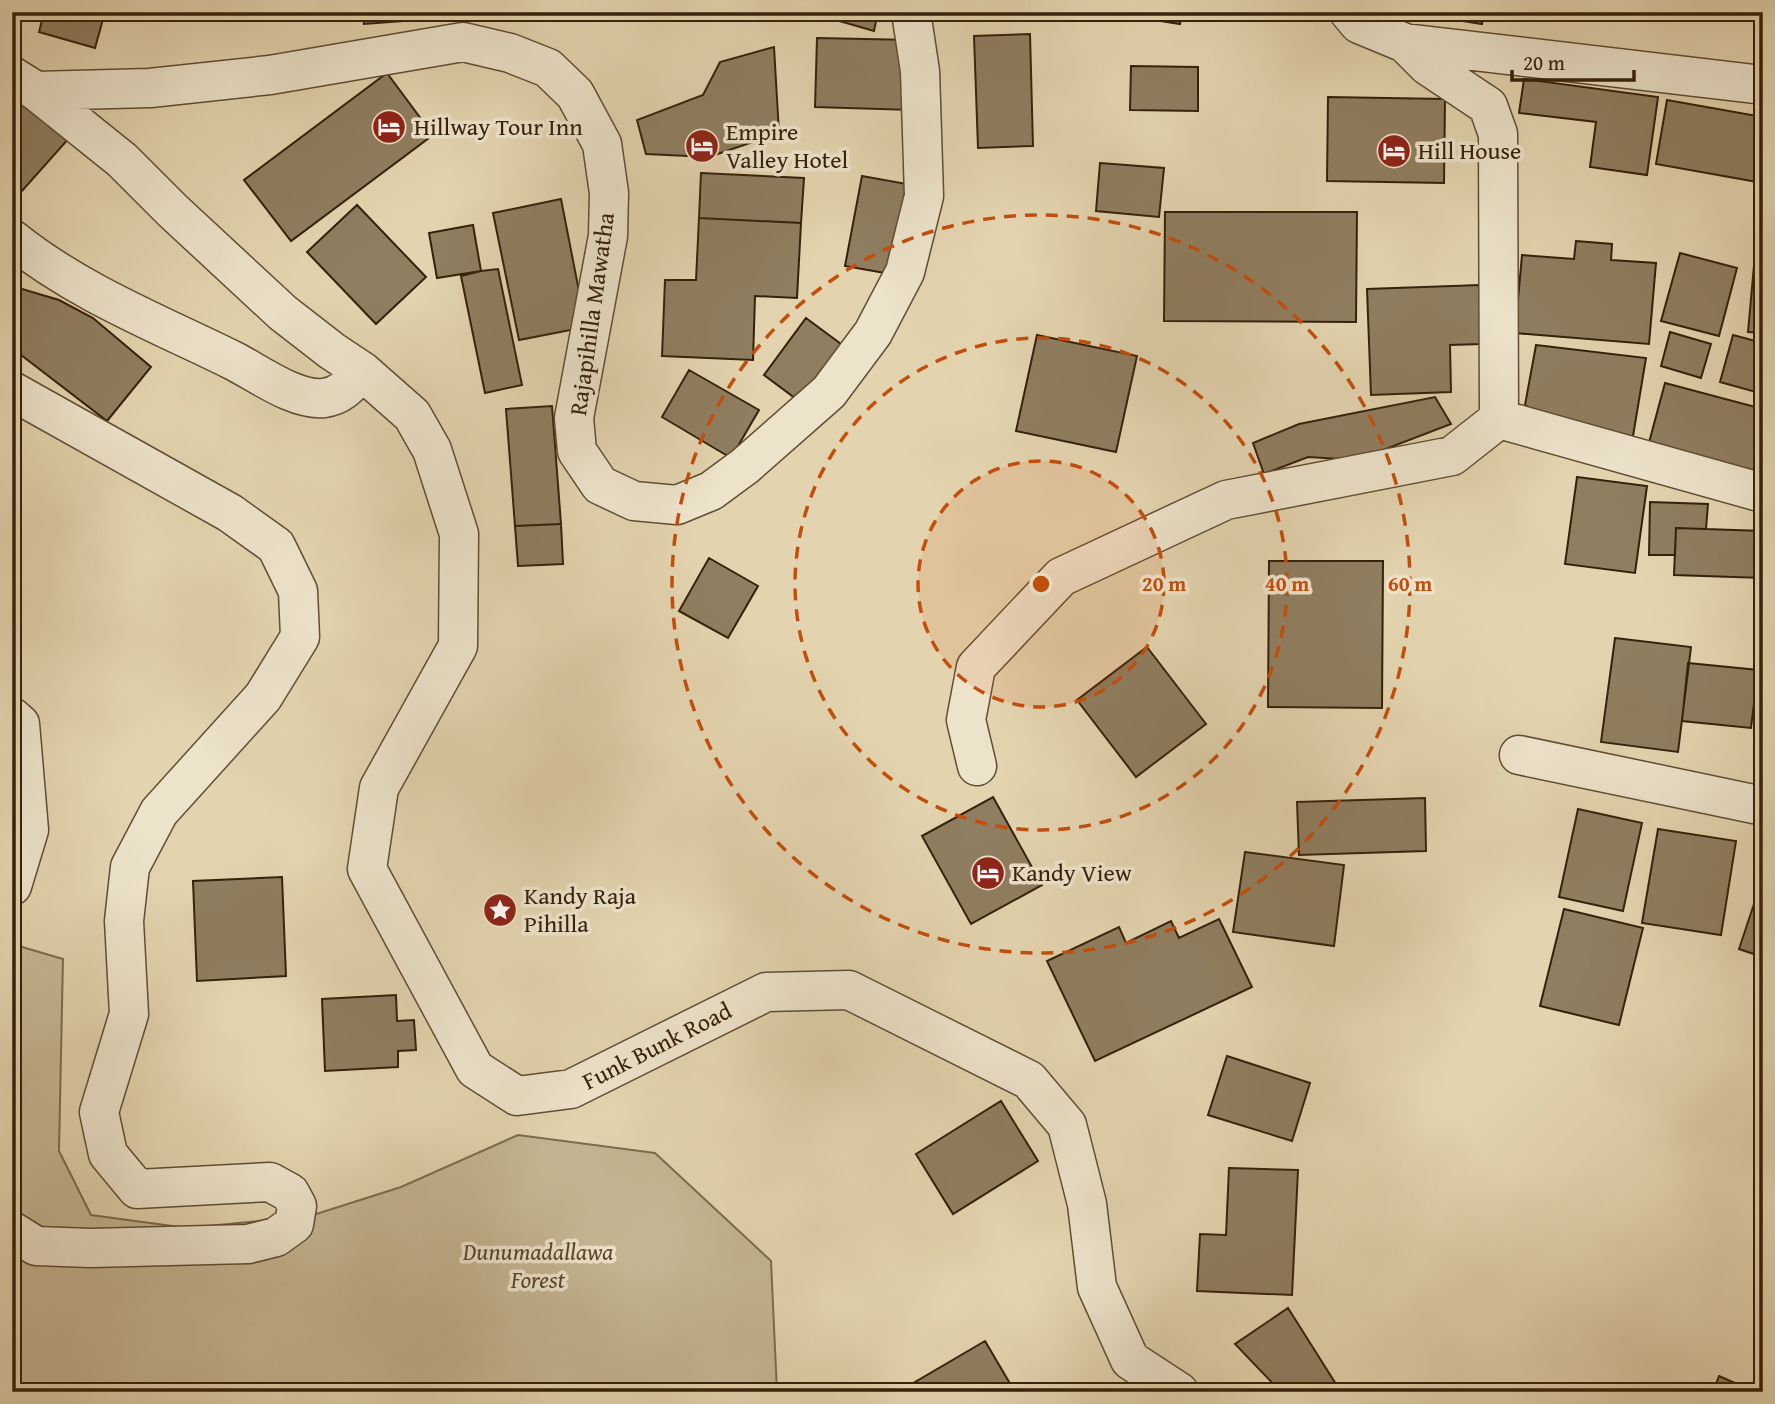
<svg xmlns="http://www.w3.org/2000/svg" width="1775" height="1404" viewBox="0 0 1775 1404" font-family="'Gentium Book Plus',serif">
  <style>
    .green { fill: #c5b693; stroke: #7d6c4e; stroke-width: 2 }
    .building { fill: #8f7e60; stroke: #35210a; stroke-width: 2 }
    .lines { fill: none; stroke-linecap: round; stroke-linejoin: round }
    .minor-casing { stroke: #604e33; stroke-width: 41 }
    .minor { stroke: #ede3cb; stroke-width: 38 }
    .ring { fill: none; stroke: #c44e0c; stroke-width: 3.5; stroke-dasharray: 12 9 }
    .labels { text-anchor: middle; stroke-width: 7; stroke-linejoin: round; paint-order: stroke }
    .poi-label { font-size: 24px; fill: #35210a; stroke: #ede3cb; text-anchor: start }
    .street-label { font-size: 24px; fill: #35210a; stroke: #ede3cb }
    .park-label { font-size: 24px; font-style: italic; fill: #59462c; stroke: #ede3cb }
    .centre { fill: #c44e0c; stroke: #ede3cb; stroke-width: 3.5 }
    .ring-label { font-size: 21px; text-anchor: middle; font-weight: bold; fill: #c44e0c; stroke: #ede3cb; stroke-width: 7; stroke-linejoin: round; paint-order: stroke }
  </style>
  <rect width="100%" height="100%" fill="#e3d4af"/>
  <filter id="stains"><feTurbulence type="fractalNoise" baseFrequency=".00286" numOctaves="4"/><feColorMatrix values="0 0 0 0 .2 0 0 0 0 .09 0 0 0 0 .02 0 0 0 .5 -.17"/></filter>
  <radialGradient id="worn" r=".72"><stop offset=".6" stop-color="#630" stop-opacity="0"/><stop offset="1" stop-color="#630" stop-opacity=".3"/></radialGradient>
  <!-- green -->
  <path class="green" d="M12,944L63,959L59,1151L91,1215L187,1228L310,1216L401,1187L518,1135L655,1153L771,1261L777,1392H12Z"/>
  <!-- building -->
  <path class="building" d="M44,12H105L95,48L39,32Z
    M363,12H443L444,18L364,24Z
    M808,12H878L874,31Z
    M1104,12H1182L1180,24Z
    M1407,12H1484L1482,24Z
    M1030,34L1033,146L978,148L974,36Z
    M817,38L913,40L912,110L815,107Z
    M774,47L779,133L709,157L646,154L637,120L703,95L720,62Z
    M1131,66L1198,67V111L1130,110Z
    M387,73L433,135L291,241L244,180Z
    M1524,79L1658,97L1647,175L1590,167L1596,122L1519,113Z
    M12,91L71,136L13,201L12,200Z
    M1328,97L1445,99L1444,183L1327,181Z
    M1667,100L1763,117V183L1656,164Z
    M1100,163L1164,168L1159,217L1096,211Z
    M701,173L804,178L801,223L699,218Z
    M862,176L918,186L902,276L845,266Z
    M561,199L586,327L519,340L493,213Z
    M357,205L426,277L376,324L307,252Z
    M1165,212H1357L1356,322L1164,321Z
    M699,218L801,223L797,298L755,296L753,360L662,356L665,280H696Z
    M473,225L481,271L437,278L429,233Z
    M1576,241L1612,244L1611,260L1656,263L1649,344L1515,333L1522,255L1574,259Z
    M1756,243L1763,244V333L1748,332Z
    M1680,253L1737,268L1719,336L1661,321Z
    M498,269L522,385L485,393L461,276L481,271Z
    M1480,285L1482,344L1450,345L1451,392L1371,395L1367,289Z
    M12,286L59,300L93,318L151,367L107,421L12,348Z
    M806,318L845,347L803,404L764,375Z
    M1670,332L1711,344L1701,378L1661,366Z
    M1037,335L1137,356L1116,452L1016,431Z
    M1733,335L1763,343V394L1720,382Z
    M1536,345L1646,358L1632,442L1557,424L1525,405Z
    M689,370L759,410L731,458L662,417Z
    M1665,383L1763,409V481L1647,450Z
    M1435,397L1451,424L1357,460L1308,457L1264,474L1253,443L1299,424Z
    M552,406L561,524L515,526L506,409Z
    M1577,477L1647,486L1635,573L1565,564Z
    M1650,502L1708,504L1706,529L1676,528L1675,555H1649Z
    M561,524L563,564L518,566L515,526Z
    M1676,528L1763,531V578L1674,575Z
    M709,558L758,586L728,638L679,611Z
    M1269,561H1383L1382,708L1268,707Z
    M1760,621H1763V719H1761Z
    M1615,638L1691,647L1678,752L1601,742Z
    M1147,647L1206,724L1136,777L1077,700Z
    M1688,663L1758,670L1751,728L1682,721Z
    M993,797L1042,885L971,924L922,836Z
    M1425,798L1426,851L1299,855L1297,802Z
    M1578,809L1642,823L1623,911L1559,897Z
    M1658,829L1736,841L1721,935L1642,923Z
    M1245,852L1344,865L1334,946L1233,932Z
    M282,877L286,976L197,981L193,881Z
    M1757,895L1763,897V957L1739,949Z
    M1564,909L1643,928L1619,1025L1540,1006Z
    M1219,919L1252,987L1095,1061L1047,961L1119,927L1126,943L1171,921L1179,938Z
    M396,995L397,1021L414,1020L416,1050L398,1051V1067L325,1071L322,999Z
    M1227,1056L1310,1083L1292,1141L1208,1115Z
    M1001,1101L1038,1161L953,1214L916,1154Z
    M1229,1168L1298,1170L1292,1295L1197,1291L1200,1234L1226,1235Z
    M1288,1308L1341,1392H1281L1235,1344Z
    M985,1341L1015,1392H898Z
    M1719,1376L1755,1392H1713Z"/>
  <g class="lines">
    <!-- minor casing -->
    <g class="minor-casing">
      <path id="minor" d="M1349,12L1359,24L1405,43L1763,85
        M12,76L36,91L150,88L270,75L463,42L510,53L548,68L575,94L602,144L609,193L608,236L574,418L577,451L600,485L634,501L677,505L711,491L745,466L829,392L873,333L905,272L924,196L920,71L911,12
        M12,239C78,292 157,323 232,360C258,373 295,401 324,398C342,396 351,383 362,371L332,351L283,313L173,211L122,160L36,91
        M362,371L412,415L432,450L459,534L458,646L379,788L367,869L475,1069L517,1096L571,1089L766,992L849,990L1029,1080L1067,1125L1087,1204L1097,1287L1130,1360L1179,1392
        M12,391L230,513L276,546L298,591L300,637L263,697L159,812L130,867L124,921L129,1014L99,1112L108,1154L137,1189L270,1182L290,1193L297,1206L294,1224L276,1237L248,1244L91,1248L36,1246L12,1231
        M1499,419L1763,493
        M12,717L20,724L29,830L12,886
        M1519,755L1763,806
        M977,766L966,720L976,667L1061,577L1226,500L1452,456L1499,419L1498,134L1488,106L1428,66L1405,43"/>
    </g>
    <!-- minor -->
    <use href="#minor" class="minor"/>
  </g>
  <!-- distance rings -->
  <circle cx="1041" cy="584" r="123" fill="#c44e0c" fill-opacity=".12"/>
  <g class="ring">
    <circle cx="1041" cy="584" r="123"/>
    <circle cx="1041" cy="584" r="246"/>
    <circle cx="1041" cy="584" r="369"/>
  </g>
  <!-- icons -->
  <defs>
    <g id="hotel-disc" transform="scale(1.75)"><circle r="9.5" fill="#8f2418" stroke="#ede3cb"/><path d="M-6-4.5h1.5V1H6V5H4.5V3h-9V5H-6ZM-4 0a1.8 1.8 0 1 1 3.6 0ZM.5 0V-2.5h3Q6-2.5 6 0Z" fill="#fff"/></g>
    <g id="sight-disc" transform="scale(1.75)"><circle r="9.5" fill="#8f2418" stroke="#ede3cb"/><path d="M0-6L1.8-2.2L6-1.7L2.9 1.2L3.7 5.4L0 3.3L-3.7 5.4L-2.9 1.2L-6-1.7L-1.8-2.2Z" fill="#fff"/></g>
  </defs>
  <g fill-rule="evenodd">
    <use href="#hotel-disc" x="389" y="127"/>
    <use href="#hotel-disc" x="702" y="146"/>
    <use href="#hotel-disc" x="1394" y="151"/>
    <use href="#hotel-disc" x="988" y="873"/>
    <use href="#sight-disc" x="500" y="910"/>
  </g>
  <g class="labels">
    <!-- poi labels -->
    <g class="poi-label">
      <text x="414" y="135">Hillway Tour Inn</text>
      <text x="726" y="140">Empire<tspan x="726" dy="28">Valley Hotel</tspan></text>
      <text x="1418" y="159">Hill House</text>
      <text x="1012" y="881">Kandy View</text>
      <text x="524" y="904">Kandy Raja<tspan x="524" dy="28">Pihilla</tspan></text>
    </g>
    <!-- street labels -->
    <g class="street-label">
      <text transform="translate(592 314) rotate(-82)" y="8">Rajapihilla Mawatha</text>
      <text transform="translate(657 1046) rotate(-27)" y="8">Funk Bunk Road</text>
    </g>
    <!-- park labels -->
    <g class="park-label">
      <text x="538" y="1260">Dunumadallawa<tspan x="538" dy="28">Forest</tspan></text>
    </g>
  </g>
  <circle cx="1041" cy="584" r="10" class="centre"/>
  <g class="ring-label">
    <text x="1164" y="591">20 m</text>
    <text x="1287" y="591">40 m</text>
    <text x="1410" y="591">60 m</text>
  </g>
  <!-- margin -->
  <rect width="1775" height="1404" fill="none" stroke="#e3d4af" stroke-width="42"/>
  <rect x="14" y="14" width="1747" height="1376" fill="none" stroke="#35210a" stroke-width="3.5"/>
  <rect x="21" y="21" width="1733" height="1362" fill="none" stroke="#35210a" stroke-width="2"/>
  <!-- scale -->
  <path d="M1512 70v10h122v-10" fill="none" stroke="#35210a" stroke-width="3.5"/>
  <text x="1523" y="70" font-size="21" fill="#35210a" stroke="#ede3cb" stroke-width="5" paint-order="stroke">20 m</text>
  <rect width="100%" height="100%" filter="url(#stains)"/>
  <rect width="100%" height="100%" fill="url(#worn)"/>
</svg>
